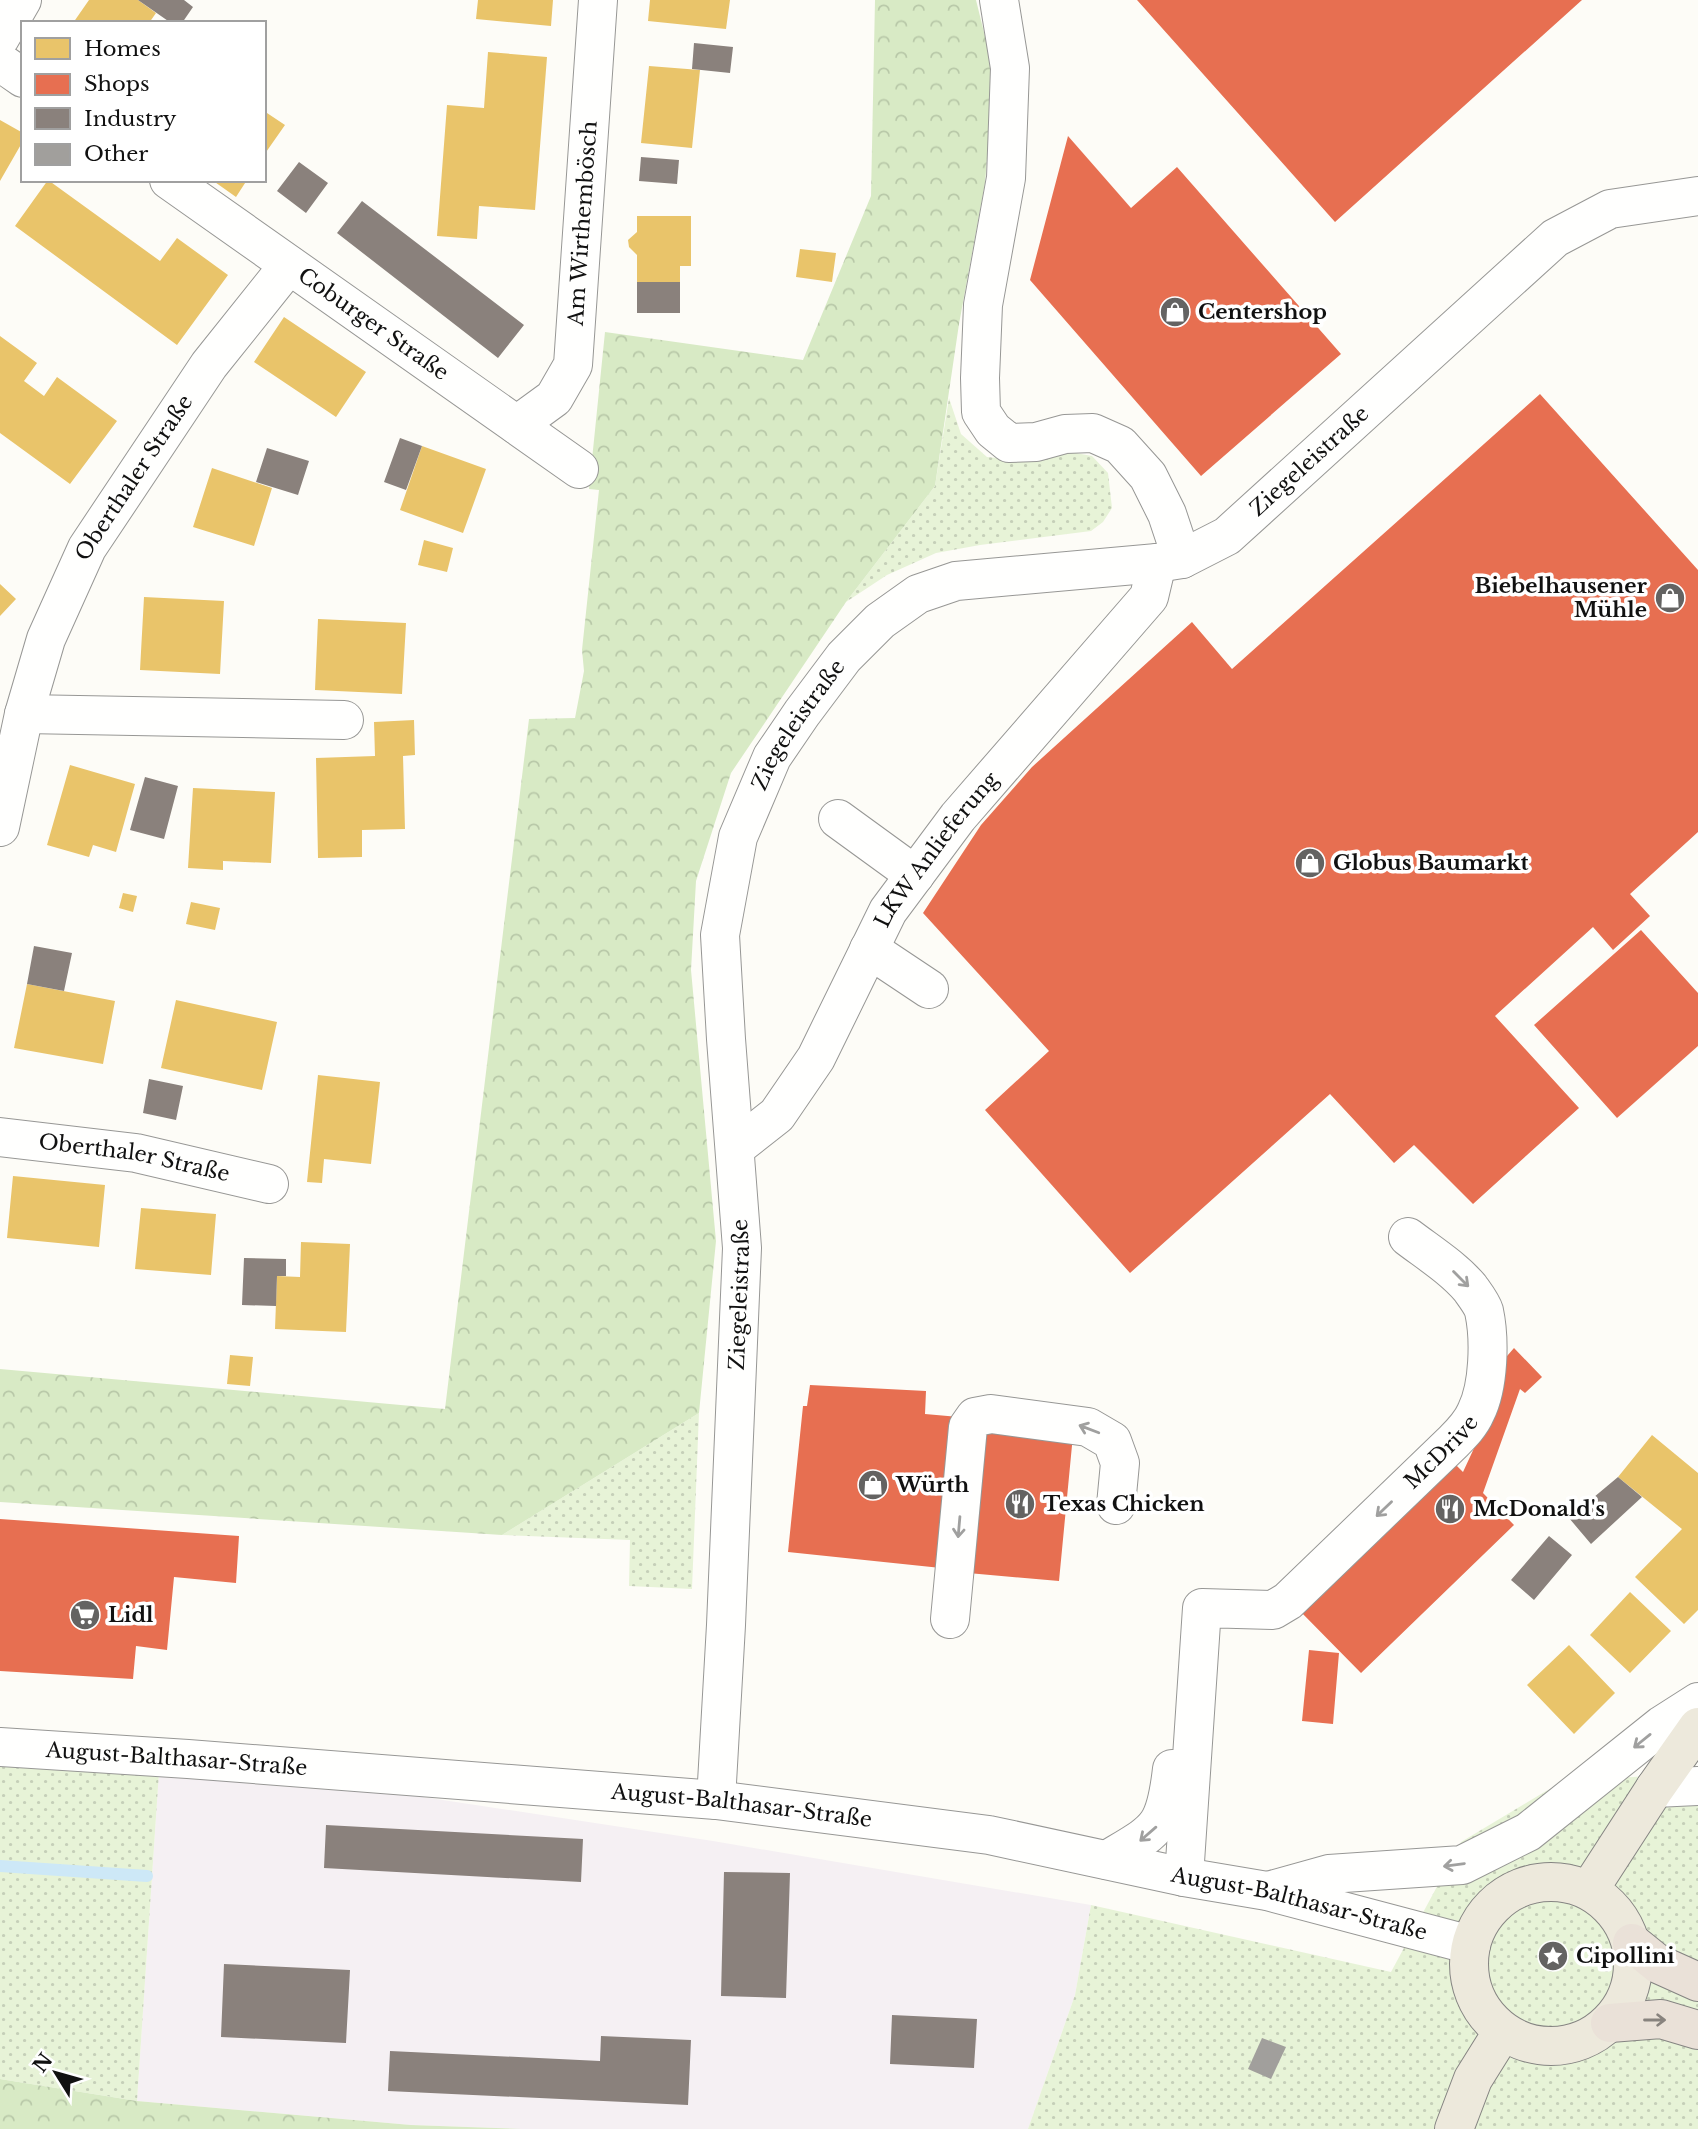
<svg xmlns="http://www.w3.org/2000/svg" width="1698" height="2129" viewBox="0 0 1698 2129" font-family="'Libre Baskerville',serif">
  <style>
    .industrial { fill: #f5f0f3 }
    .grass { fill: url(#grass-dots) }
    .forest { fill: url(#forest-crowns) }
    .homes { fill: #e9c46a }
    .shops { fill: #e76f51 }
    .industry { fill: #8a817c }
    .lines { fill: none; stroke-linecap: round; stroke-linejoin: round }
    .stream { stroke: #cde8f7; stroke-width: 12 }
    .building { fill: #a19f9c }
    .minor-casing { stroke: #979795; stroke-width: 40 }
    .major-casing { stroke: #858482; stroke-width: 40 }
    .highway-casing { stroke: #858482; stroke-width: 40 }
    .minor { stroke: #fffffe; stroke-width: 38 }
    .major { stroke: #ede9dc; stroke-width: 38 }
    .highway { stroke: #eae1d8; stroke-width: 38 }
    .oneway { stroke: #a0a09f }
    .oneway2 { stroke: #88837e }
    .labels { text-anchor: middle; stroke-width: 7; stroke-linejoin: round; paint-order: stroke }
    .street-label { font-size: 21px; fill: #111; stroke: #fff }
    .poi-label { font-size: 21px; font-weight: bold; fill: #111; stroke: #fff; text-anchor: start }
  </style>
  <defs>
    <pattern id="grass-dots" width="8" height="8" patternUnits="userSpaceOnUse" patternTransform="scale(1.75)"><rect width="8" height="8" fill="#e7f3d7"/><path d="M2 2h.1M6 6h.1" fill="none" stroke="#c5cfb8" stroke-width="1.8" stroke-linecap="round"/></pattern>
    <pattern id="forest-crowns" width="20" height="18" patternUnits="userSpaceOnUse" patternTransform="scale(1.75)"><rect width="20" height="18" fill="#d8eac5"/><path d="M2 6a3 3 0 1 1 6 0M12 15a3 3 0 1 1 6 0" fill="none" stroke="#b8c8a8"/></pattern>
  </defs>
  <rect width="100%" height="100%" fill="#fdfcf7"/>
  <!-- industrial -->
  <path class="industrial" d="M160,1757L713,1841L1091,1905L1075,1995L1028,2129H521L411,2125L137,2101Z"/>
  <!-- grass -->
  <path class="grass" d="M949,398L961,434L987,457L1029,461L1065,451L1092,456L1108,473L1112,508L1103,522L1091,531L980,545L936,553L887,575L846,602L935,486Z
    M699,1413L692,1589L629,1586L630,1540L502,1535Z
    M0,1747L160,1757L137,2101L0,2079Z
    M1698,1773V2129H1028L1075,1995L1091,1905L1391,1972L1461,1842L1546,1791L1568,1781Z"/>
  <!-- forest -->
  <path class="forest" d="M875,0H976L994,73L985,183L959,324L935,486L846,602L731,773L696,881L691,970L716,1241L699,1413L502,1535L0,1502V1369L445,1409L529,719L575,718L584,671L582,650L599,490L589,489L605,332L803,360L871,196Z
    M0,2079L137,2101L411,2125L521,2129H0Z"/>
  <!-- homes -->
  <path class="homes" d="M89,0H138L156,13L149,23H73Z
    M478,0H553L551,26L476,19Z
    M650,0H730L726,29L648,21Z
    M488,52L547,57L535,210L479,206L477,239L437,236L447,105L484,108Z
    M649,66L700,70L692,148L641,143Z
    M264,111L285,125L264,155Z
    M0,120L23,133V141L0,181Z
    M48,180L160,261L177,238L228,275L177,345L15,226Z
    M212,180H247L236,197Z
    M637,216H691V266H680V282H637V255L629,247L628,240L637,232Z
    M800,249L836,253L832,282L796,277Z
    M284,317L366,372L336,417L254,362Z
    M0,336L37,363L24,381L44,396L57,377L117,421L70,484L0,433Z
    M422,446L486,469L463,533L400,510Z
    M212,468L272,488L254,546L193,527Z
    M424,540L453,548L447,572L418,565Z
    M0,584L16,599L0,616Z
    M144,597L224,601L220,674L140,670Z
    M318,619L406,623L402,694L315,690Z
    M414,720L415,755L403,756L405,829L362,830V857L318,858L316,758L375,756L374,722Z
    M70,765L135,784L116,852L93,845L89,857L47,845Z
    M193,788L275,792L271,863L223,861V870L188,868Z
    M123,893L137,896L133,912L119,908Z
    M191,902L220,908L215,930L186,924Z
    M27,984L115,1001L103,1064L14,1048Z
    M176,1000L277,1022L262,1090L161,1068Z
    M318,1075L380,1082L371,1164L324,1159L322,1183L307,1182Z
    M13,1176L105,1185L99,1247L7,1238Z
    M141,1208L216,1214L211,1275L135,1269Z
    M301,1242L350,1244L346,1332L275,1329L277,1276L300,1277Z
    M230,1355L253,1357L250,1386L227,1384Z
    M1652,1435L1698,1473V1610L1684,1624L1635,1577L1682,1529L1618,1477Z
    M1630,1592L1671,1631L1630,1673L1590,1635Z
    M1569,1645L1615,1693L1574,1734L1527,1685Z"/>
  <!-- shops -->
  <path class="shops" d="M1137,0H1582L1335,222Z
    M1068,136L1131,208L1177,167L1341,354L1201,476L1030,280Z
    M1540,394L1698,570V832L1630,894L1650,916L1613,950L1593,927L1495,1016L1579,1108L1473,1204L1414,1145L1394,1163L1330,1094L1130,1273L985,1110L1049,1051L923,913L981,825L1032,767L1192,622L1232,669Z
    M1641,930L1698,993V1046L1617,1118L1534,1025Z
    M1514,1348L1542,1377L1525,1393L1520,1389L1483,1493L1514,1525L1361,1673L1299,1610L1452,1461L1463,1472L1476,1444L1501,1363Z
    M810,1385L926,1391L925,1414L959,1417L941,1568L788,1552L803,1406H807Z
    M981,1427L1073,1435L1059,1581L968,1573Z
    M0,1519L239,1536L236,1583L174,1577L167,1650L136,1646L133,1679L0,1671Z
    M1309,1650L1339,1653L1333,1724L1302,1721Z"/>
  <!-- industry -->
  <path class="industry" d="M138,0H184L193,7L182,23H171Z
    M694,43L733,47L730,73L692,69Z
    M641,157L679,160L677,184L639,181Z
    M299,162L328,183L306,213L277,191Z
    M362,201L524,325L498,358L337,233Z
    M637,282H680V313H637Z
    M400,438L422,446L406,490L384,482Z
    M267,448L309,461L298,495L256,482Z
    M145,777L178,786L164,839L130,830Z
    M34,946L72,953L64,991L27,984Z
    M149,1079L183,1086L176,1120L143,1113Z
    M244,1258L286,1259V1276H277L276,1306L242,1305Z
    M1618,1477L1642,1497L1591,1544L1569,1518Z
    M1549,1536L1572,1555L1534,1600L1511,1580Z
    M326,1825L583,1839L581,1882L324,1868Z
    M724,1872L790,1873L786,1998L721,1996Z
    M224,1964L350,1970L346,2043L221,2037Z
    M892,2015L977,2019L974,2068L890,2064Z
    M601,2036L691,2040L688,2105L388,2091L390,2051L600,2061Z"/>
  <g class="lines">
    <!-- stream -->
    <path class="stream" d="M0,1866L147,1876"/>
  </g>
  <!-- building -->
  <path class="building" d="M1262,2038L1286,2047L1271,2079L1248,2069Z"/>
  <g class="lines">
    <!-- minor casing -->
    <g class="minor-casing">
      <g id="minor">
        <path d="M999,0L1010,68L1006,178L983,305L980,378L981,412L993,430L1009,443L1036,442L1065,434L1093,433L1120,445L1148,476L1167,514L1182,559"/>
        <path d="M0,38L22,0"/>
        <path d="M0,62L23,78"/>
        <path id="s1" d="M169,180L579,469"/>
        <path id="s2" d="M517,425L554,398L573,365L598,0"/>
        <path d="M24,714L344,720"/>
        <path d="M838,819L915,875"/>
        <path id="s3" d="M0,827L24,714L46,639L87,548L209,365L289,265"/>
        <path d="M869,949L929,989"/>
        <path id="s4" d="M0,1137L136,1153L269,1184"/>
        <path id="s5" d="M735,1148L777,1115L816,1058L888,911L958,817L1149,597L1157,563"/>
        <path d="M950,1619L968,1427L975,1417L991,1414L1088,1427L1112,1441L1120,1463L1116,1505"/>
        <path id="s6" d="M0,1747L188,1759L716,1800L989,1835L1184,1877L1267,1891L1471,1945"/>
        <path d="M1655,1788L1698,1786"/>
        <path id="s7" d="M716,1800L726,1625L742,1248L726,1039L720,935L738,837L772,757L802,713L844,657L880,621L918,594L956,581L1157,563L1182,559L1227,536L1555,238L1610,209L1698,196"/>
        <path d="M1107,1860C1157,1830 1165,1830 1172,1769"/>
        <path id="s8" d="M1184,1877L1202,1608L1273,1610L1288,1601L1453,1442C1462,1433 1471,1424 1476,1412C1489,1386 1490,1339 1484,1311C1482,1304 1475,1295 1470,1288C1453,1268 1429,1253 1408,1237"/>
        <path d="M1268,1891L1329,1874L1462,1865L1528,1832L1662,1725L1698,1702"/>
      </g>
    </g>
    <!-- major casing -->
    <g class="major-casing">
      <path id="major" d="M1469 1964a82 82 0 1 1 164 0a82 82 0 1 1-164 0Z
        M1589,1890L1655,1788L1698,1727
        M1454,2129L1473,2079L1503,2031"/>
    </g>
    <!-- highway casing -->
    <g class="highway-casing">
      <path id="highway" d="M1632,1943L1658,1964L1698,1982
        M1610,2023L1661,2019L1698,2030"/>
    </g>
    <!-- minor -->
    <use href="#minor" class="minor"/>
    <!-- major -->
    <use href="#major" class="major"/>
    <!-- highway -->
    <use href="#highway" class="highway"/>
  </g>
  <!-- one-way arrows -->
  <defs><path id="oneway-shaft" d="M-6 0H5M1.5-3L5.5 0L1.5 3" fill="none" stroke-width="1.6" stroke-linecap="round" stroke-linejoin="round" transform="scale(1.75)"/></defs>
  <g class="oneway">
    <use href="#oneway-shaft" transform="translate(1461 1279) rotate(45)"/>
    <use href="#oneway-shaft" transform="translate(1089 1429) rotate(-159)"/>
    <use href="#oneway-shaft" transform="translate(1384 1509) rotate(136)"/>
    <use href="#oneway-shaft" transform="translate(959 1527) rotate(95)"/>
    <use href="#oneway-shaft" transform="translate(1642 1741) rotate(141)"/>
    <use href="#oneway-shaft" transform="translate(1148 1834) rotate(139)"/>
    <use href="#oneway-shaft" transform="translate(1454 1865) rotate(172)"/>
  </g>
  <use class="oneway2" href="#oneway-shaft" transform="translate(1655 2020)"/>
  <!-- icons -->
  <defs>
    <g id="shop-disc" transform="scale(1.575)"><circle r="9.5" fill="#646362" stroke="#fff"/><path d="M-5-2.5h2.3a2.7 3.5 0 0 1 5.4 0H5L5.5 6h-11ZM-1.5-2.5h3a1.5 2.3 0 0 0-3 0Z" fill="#fff"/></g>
    <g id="restaurant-disc" transform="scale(1.575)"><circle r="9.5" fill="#646362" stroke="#fff"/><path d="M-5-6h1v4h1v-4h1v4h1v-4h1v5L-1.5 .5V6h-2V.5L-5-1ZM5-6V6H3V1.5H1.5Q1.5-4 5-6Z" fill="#fff"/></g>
    <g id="supermarket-disc" transform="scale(1.575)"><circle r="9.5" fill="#646362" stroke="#fff"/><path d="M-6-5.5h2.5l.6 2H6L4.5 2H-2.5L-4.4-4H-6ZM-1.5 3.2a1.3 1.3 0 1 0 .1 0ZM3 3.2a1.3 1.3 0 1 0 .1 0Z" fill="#fff"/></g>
    <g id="sight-disc" transform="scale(1.575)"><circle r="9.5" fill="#646362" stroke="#fff"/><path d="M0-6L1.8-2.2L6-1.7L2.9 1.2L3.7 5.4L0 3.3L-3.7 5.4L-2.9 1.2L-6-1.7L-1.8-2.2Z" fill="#fff"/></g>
  </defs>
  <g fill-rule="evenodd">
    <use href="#shop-disc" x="1175" y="312"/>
    <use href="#shop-disc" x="1670" y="598"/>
    <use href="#shop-disc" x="1310" y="863"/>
    <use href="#shop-disc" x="873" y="1485"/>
    <use href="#restaurant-disc" x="1020" y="1504"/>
    <use href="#restaurant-disc" x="1450" y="1509"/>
    <use href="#supermarket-disc" x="85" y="1615"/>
    <use href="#sight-disc" x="1553" y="1956"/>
  </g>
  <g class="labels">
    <!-- street labels -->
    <g class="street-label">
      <text dy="7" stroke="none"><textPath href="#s2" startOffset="226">Am Wirthembösch</textPath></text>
      <text dy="7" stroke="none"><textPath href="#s1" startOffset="250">Coburger Straße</textPath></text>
      <text dy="7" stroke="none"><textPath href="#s7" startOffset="1703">Ziegeleistraße</textPath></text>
      <text dy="7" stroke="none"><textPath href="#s3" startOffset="378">Oberthaler Straße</textPath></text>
      <text dy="7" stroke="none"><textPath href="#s7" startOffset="1094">Ziegeleistraße</textPath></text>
      <text dy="7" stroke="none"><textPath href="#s5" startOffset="364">LKW Anlieferung</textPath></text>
      <text dy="7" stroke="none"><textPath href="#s4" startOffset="136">Oberthaler Straße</textPath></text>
      <text dy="7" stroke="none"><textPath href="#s7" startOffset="506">Ziegeleistraße</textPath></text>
      <text dy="7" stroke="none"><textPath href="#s8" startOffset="572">McDrive</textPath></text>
      <text dy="7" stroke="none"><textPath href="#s6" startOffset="177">August-Balthasar-Straße</textPath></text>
      <text dy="7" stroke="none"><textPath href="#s6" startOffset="744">August-Balthasar-Straße</textPath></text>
      <text dy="7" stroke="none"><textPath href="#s6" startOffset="1311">August-Balthasar-Straße</textPath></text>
    </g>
    <!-- poi labels -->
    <g class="poi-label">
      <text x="1198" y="319">Centershop</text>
      <text x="1647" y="593" text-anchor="end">Biebelhausener<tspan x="1647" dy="24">Mühle</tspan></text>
      <text x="1333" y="870">Globus Baumarkt</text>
      <text x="896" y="1492">Würth</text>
      <text x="1043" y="1511">Texas Chicken</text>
      <text x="1473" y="1516">McDonald's</text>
      <text x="108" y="1622">Lidl</text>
      <text x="1576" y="1963">Cipollini</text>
    </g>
  </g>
  <!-- legend -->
  <rect x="21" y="21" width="245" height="161" fill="#ffffff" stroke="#a0a0a0" stroke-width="2"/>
  <rect x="35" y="38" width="35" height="21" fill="#e9c46a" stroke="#a0a0a0" stroke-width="2"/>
  <text x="84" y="56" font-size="21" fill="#111111">Homes</text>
  <rect x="35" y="74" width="35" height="21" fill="#e76f51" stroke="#a0a0a0" stroke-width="2"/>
  <text x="84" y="91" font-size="21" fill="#111111">Shops</text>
  <rect x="35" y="108" width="35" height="21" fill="#8a817c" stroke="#a0a0a0" stroke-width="2"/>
  <text x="84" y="126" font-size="21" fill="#111111">Industry</text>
  <rect x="35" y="144" width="35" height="21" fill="#a19f9c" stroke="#a0a0a0" stroke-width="2"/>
  <text x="84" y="161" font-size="21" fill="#111111">Other</text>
  <!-- north arrow -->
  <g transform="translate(56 2073) rotate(307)" stroke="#ffffff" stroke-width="5" paint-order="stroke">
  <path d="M0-5L12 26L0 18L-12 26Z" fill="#111111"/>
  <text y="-10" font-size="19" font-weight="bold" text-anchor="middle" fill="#111111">N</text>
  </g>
</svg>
